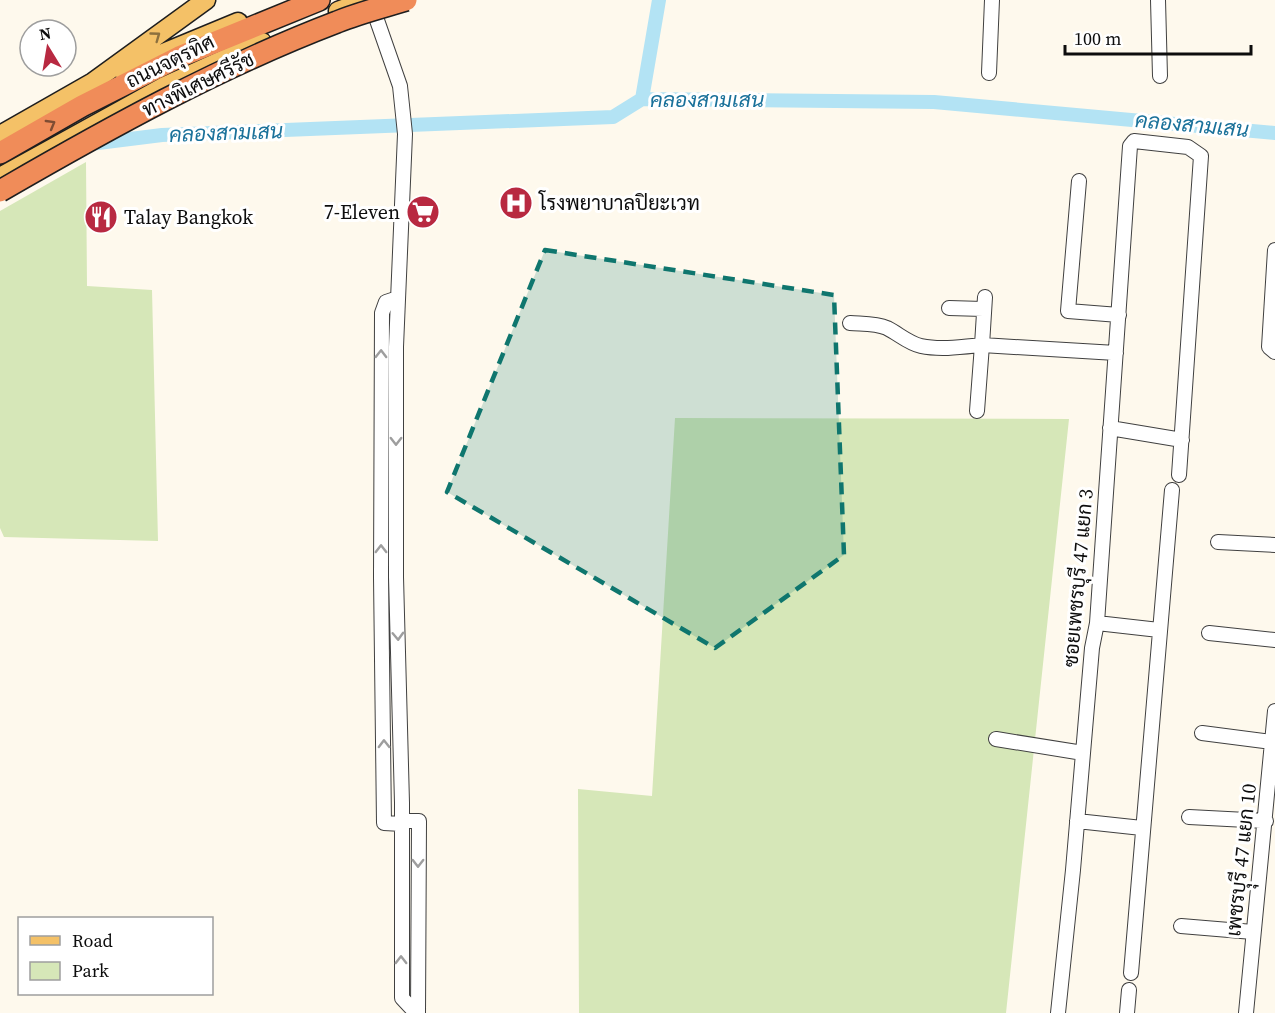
<svg xmlns="http://www.w3.org/2000/svg" width="1275" height="1013" viewBox="0 0 1275 1013" font-family="'Source Serif 4',Sarabun,serif">
  <style>
    .green { fill: #d6e7b8 }
    .lines { fill: none; stroke-linecap: round; stroke-linejoin: round }
    .canal { stroke: #b3e3f4; stroke-width: 14 }
    .minor-casing { stroke: #404040; stroke-width: 16 }
    .major-casing { stroke: #1e1e1e; stroke-width: 21 }
    .highway-casing { stroke: #1e1e1e; stroke-width: 24 }
    .minor { stroke: #fff; stroke-width: 14 }
    .major { stroke: #f4c167; stroke-width: 18 }
    .highway { stroke: #f08c59; stroke-width: 21 }
    .highway-bridge-casing { stroke: #1e1e1e; stroke-width: 24; stroke-linecap: butt }
    .highway-bridge { stroke: #f08c59; stroke-width: 21 }
    .oneway { stroke: #8c703e }
    .oneway2 { stroke: #7e4c33 }
    .oneway3 { stroke: #9e9e9e }
    .marked { fill: #0f766e; fill-opacity: 0.2; stroke: #0f766e; stroke-width: 4.5; stroke-dasharray: 12 8; stroke-linejoin: round }
    .labels { text-anchor: middle; stroke-width: 6; stroke-linejoin: round; paint-order: stroke }
    .street-label { font-size: 20px; fill: #0d0d0d; stroke: #fff }
    .poi-label { font-size: 20px; fill: #0d0d0d; stroke: #fff; text-anchor: start }
    .water-label { font-size: 21px; font-style: italic; fill: #1a719a; stroke: #fff }
  </style>
  <rect width="100%" height="100%" fill="#fef9ed"/>
  <!-- green -->
  <path class="green" d="M86,162L87,286L152,290L158,541L4,537L0,528V211Z
    M675,418L1069,419L1006,1013H579L578,789L652,796Z"/>
  <g class="lines">
    <!-- canal -->
    <path class="canal" d="M642,99L659,0
      M90,144L162,135L613,117L642,99L934,102L1275,133"/>
    <!-- minor casing -->
    <g class="minor-casing">
      <path id="minor" d="M1158,0L1160,76
        M371,3L400,86L405,134L396,347V577L402,803V998L416,1013
        M989,73L992,0
        M1079,181L1068,311L1119,315
        M1275,250L1269,347L1275,352
        M398,298L386,302L382,313L381,577L384,823L402,824
        M949,308L983,309
        M850,323C862,324 876,323 887,328C899,334 908,343 921,346C940,350 962,347 982,345L985,297
        M977,411L982,345L1116,353
        M1110,428L1182,440
        M1218,542L1275,545
        M1097,623L1159,630
        M1209,633L1275,640
        M1202,733L1272,742
        M996,739L1083,753
        M1189,817L1266,821
        M402,821H419L418,1013
        M1077,821L1142,828
        M1181,926L1253,932
        M1131,973L1172,490
        M1058,1013L1073,870L1092,648L1097,623L1130,146L1134,141L1188,147L1201,156L1179,475
        M1127,1013L1129,990
        M1246,1013L1275,711"/>
    </g>
    <!-- major casing -->
    <g class="major-casing">
      <path id="major" d="M338,11L367,0
        M122,70L238,22
        M0,135L93,82L206,0
        M0,177L165,86L262,42"/>
    </g>
    <!-- highway casing -->
    <g class="highway-casing">
      <path id="highway" d="M0,153L82,106L179,57L319,0"/>
    </g>
    <!-- minor -->
    <use href="#minor" class="minor"/>
    <!-- major -->
    <use href="#major" class="major"/>
    <!-- highway -->
    <use href="#highway" class="highway"/>
    <!-- highway-bridge casing -->
    <g class="highway-bridge-casing">
      <path id="highway-bridge" d="M0,191C109,128 219,67 337,22C359,13 383,7 406,0"/>
    </g>
    <!-- highway-bridge -->
    <use href="#highway-bridge" class="highway-bridge"/>
  </g>
  <!-- one-way arrows -->
  <defs><path id="oneway-chevron" d="M-2-3.5L2.5 0L-2 3.5" fill="none" stroke-width="1.6" stroke-linecap="round" stroke-linejoin="round" transform="scale(1.5)"/></defs>
  <use class="oneway" href="#oneway-chevron" transform="translate(156 36) rotate(-36)"/>
  <use class="oneway2" href="#oneway-chevron" transform="translate(51 124) rotate(-30)"/>
  <g class="oneway3">
    <use href="#oneway-chevron" transform="translate(381 354) rotate(-89)"/>
    <use href="#oneway-chevron" transform="translate(396 441) rotate(90)"/>
    <use href="#oneway-chevron" transform="translate(381 549) rotate(-90)"/>
    <use href="#oneway-chevron" transform="translate(398 636) rotate(88)"/>
    <use href="#oneway-chevron" transform="translate(384 744) rotate(-91)"/>
    <use href="#oneway-chevron" transform="translate(418 863) rotate(90)"/>
    <use href="#oneway-chevron" transform="translate(401 960) rotate(-90)"/>
  </g>
  <!-- marked area -->
  <path class="marked" d="M545,250L834,295L844,555L715,648L447,492Z"/>
  <!-- icons -->
  <defs>
    <g id="hospital-disc" transform="scale(1.725)"><circle r="9.5" fill="#b82941" stroke="#fff"/><path d="M-5-5h3v3.5h4V-5h3V5h-3V1.5h-4V5h-3Z" fill="#fff"/></g>
    <g id="supermarket-disc" transform="scale(1.725)"><circle r="9.5" fill="#b82941" stroke="#fff"/><path d="M-6-5.5h2.5l.6 2H6L4.5 2H-2.5L-4.4-4H-6ZM-1.5 3.2a1.3 1.3 0 1 0 .1 0ZM3 3.2a1.3 1.3 0 1 0 .1 0Z" fill="#fff"/></g>
    <g id="restaurant-disc" transform="scale(1.725)"><circle r="9.5" fill="#b82941" stroke="#fff"/><path d="M-5-6h1v4h1v-4h1v4h1v-4h1v5L-1.5 .5V6h-2V.5L-5-1ZM5-6V6H3V1.5H1.5Q1.5-4 5-6Z" fill="#fff"/></g>
  </defs>
  <g fill-rule="evenodd">
    <use href="#hospital-disc" x="516" y="203"/>
    <use href="#supermarket-disc" x="423" y="212"/>
    <use href="#restaurant-disc" x="101" y="217"/>
  </g>
  <g class="labels">
    <!-- street labels -->
    <g class="street-label">
      <text transform="translate(170 61) rotate(-26)" y="7">ถนนจตุรทิศ</text>
      <text transform="translate(198 84) rotate(-26)" y="7">ทางพิเศษศรีรัช</text>
      <text transform="translate(1078 578) rotate(-85)" y="7">ซอยเพชรบุรี 47 แยก 3</text>
      <text transform="translate(1241 860) rotate(-84)" y="7">เพชรบุุรี 47 แยก 10</text>
    </g>
    <!-- poi labels -->
    <g class="poi-label">
      <text x="539" y="210">โรงพยาบาลปิยะเวท</text>
      <text x="400" y="219" text-anchor="end">7-Eleven</text>
      <text x="124" y="224">Talay Bangkok</text>
    </g>
    <!-- water labels -->
    <g class="water-label">
      <text x="707" y="107">คลองสามเสน</text>
      <text transform="translate(1192 125) rotate(5)" y="7">คลองสามเสน</text>
      <text transform="translate(226 133) rotate(-2)" y="7">คลองสามเสน</text>
    </g>
  </g>
  <!-- legend -->
  <rect x="18" y="917" width="195" height="78" fill="#ffffff" stroke="#9e9e9e" stroke-width="1.5"/>
  <rect x="30" y="936" width="30" height="9" fill="#f4c167" stroke="#9e9e9e" stroke-width="1.5"/>
  <text x="72" y="947" font-size="18" fill="#0d0d0d">Road</text>
  <rect x="30" y="962" width="30" height="18" fill="#d6e7b8" stroke="#9e9e9e" stroke-width="1.5"/>
  <text x="72" y="977" font-size="18" fill="#0d0d0d">Park</text>
  <!-- north arrow -->
  <g transform="translate(48 48) rotate(349)"><circle r="28" fill="#ffffff" stroke="#9e9e9e" stroke-width="1.5"/>
  <path d="M0-4.5L10 22L0 15L-10 22Z" fill="#b82941"/>
  <text y="-9" font-size="16" font-weight="bold" text-anchor="middle" fill="#0d0d0d">N</text>
  </g>
  <!-- scale -->
  <path d="M1065 45v9h186v-9" fill="none" stroke="#0d0d0d" stroke-width="3"/>
  <text x="1074" y="45" font-size="18" fill="#0d0d0d" stroke="#ffffff" stroke-width="4.5" paint-order="stroke">100 m</text>
</svg>
